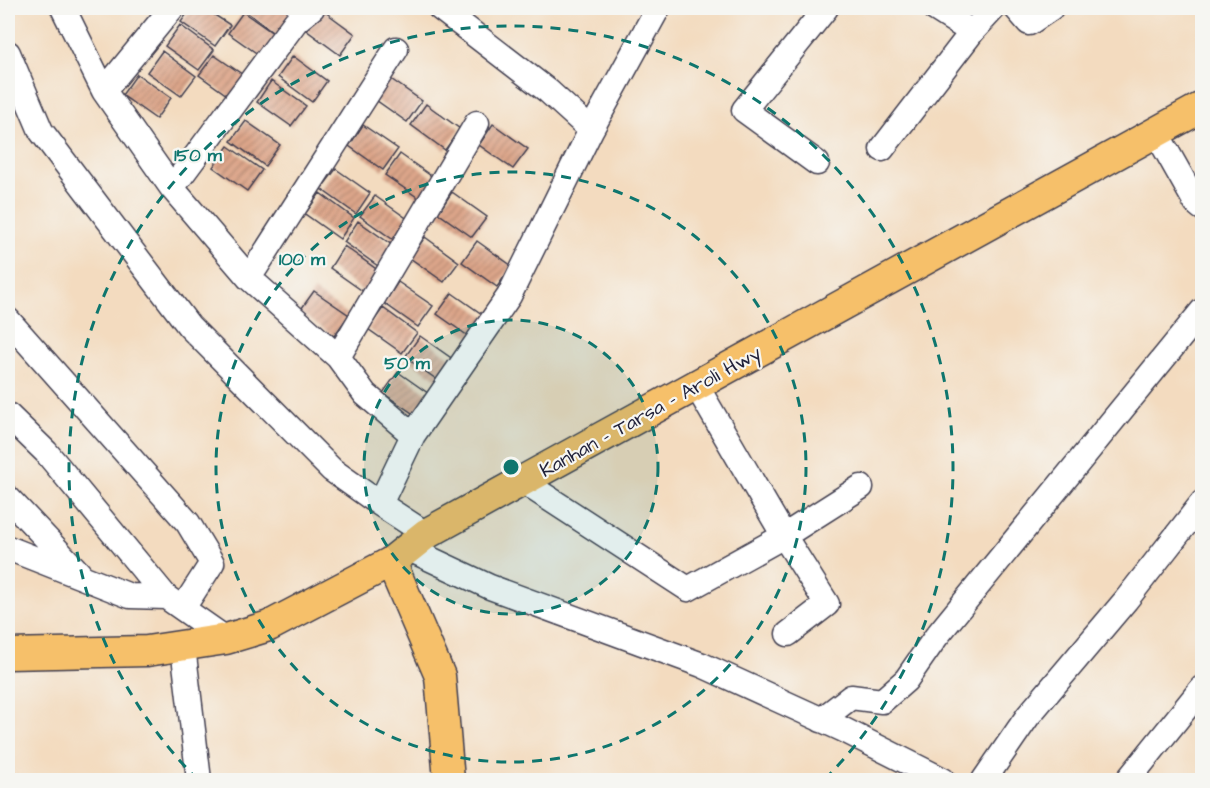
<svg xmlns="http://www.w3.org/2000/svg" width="1210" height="788" viewBox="0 0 1210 788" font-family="'Architects Daughter',sans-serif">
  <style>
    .building { fill: url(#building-hatch) }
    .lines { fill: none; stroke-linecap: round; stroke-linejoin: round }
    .minor-casing { stroke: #413e4f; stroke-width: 27 }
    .major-casing { stroke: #413e4f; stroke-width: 33 }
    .minor { stroke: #fff; stroke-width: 24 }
    .major { stroke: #f6c06b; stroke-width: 30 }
    .ring { fill: none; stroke: #0f766e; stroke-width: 3; stroke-dasharray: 10 8 }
    .labels { text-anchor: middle; stroke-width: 4.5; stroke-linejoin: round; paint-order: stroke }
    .street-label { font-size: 20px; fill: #22223b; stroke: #f6f6f2 }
    .centre { fill: #0f766e; stroke: #f6f6f2; stroke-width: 3 }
    .ring-label { font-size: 18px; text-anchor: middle; font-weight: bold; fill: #0f766e; stroke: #f6f6f2; stroke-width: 4.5; stroke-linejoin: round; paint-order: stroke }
  </style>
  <defs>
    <pattern id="building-hatch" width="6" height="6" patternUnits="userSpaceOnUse" patternTransform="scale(1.5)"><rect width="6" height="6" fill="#dda68a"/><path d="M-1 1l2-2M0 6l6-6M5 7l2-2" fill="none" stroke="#b38772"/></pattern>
  </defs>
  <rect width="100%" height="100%" fill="#f6f6f2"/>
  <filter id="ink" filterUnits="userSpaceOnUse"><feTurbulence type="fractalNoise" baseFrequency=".0167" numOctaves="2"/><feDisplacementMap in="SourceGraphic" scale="12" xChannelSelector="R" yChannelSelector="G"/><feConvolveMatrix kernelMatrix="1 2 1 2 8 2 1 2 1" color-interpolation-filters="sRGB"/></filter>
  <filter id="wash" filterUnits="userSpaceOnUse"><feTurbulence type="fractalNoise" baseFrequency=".008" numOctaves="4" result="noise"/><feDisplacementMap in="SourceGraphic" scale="24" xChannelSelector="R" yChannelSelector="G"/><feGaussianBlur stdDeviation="1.35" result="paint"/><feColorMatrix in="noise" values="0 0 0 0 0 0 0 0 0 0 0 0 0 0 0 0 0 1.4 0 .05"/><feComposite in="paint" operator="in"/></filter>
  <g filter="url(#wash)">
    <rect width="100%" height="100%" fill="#f3dbbf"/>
    <g id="blocks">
      <!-- building -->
      <path class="building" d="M191,8H204L230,25L215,46L181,22Z
        M248,8H284L294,15L279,36L245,11Z
        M321,9L355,34L340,55L306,30Z
        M243,12L277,36L262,57L228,33Z
        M180,25L214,50L199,70L165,46Z
        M162,51L196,76L181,96L147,72Z
        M214,55L249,79L234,100L199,75Z
        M293,56L327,81L312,102L278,77Z
        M137,74L171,98L156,119L122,95Z
        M388,77L422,101L407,122L373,98Z
        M271,81L306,106L291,126L257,102Z
        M426,104L460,129L445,150L411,125Z
        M246,121L280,145L265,166L231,141Z
        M493,124L528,149L513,169L479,145Z
        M363,125L398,149L383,170L349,146Z
        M228,146L262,170L247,191L213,167Z
        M400,154L434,178L420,199L385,175Z
        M336,169L370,193L356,214L321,189Z
        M452,192L487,217L472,237L438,213Z
        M320,193L354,218L340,239L305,214Z
        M375,196L409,220L395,241L360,216Z
        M358,221L392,245L378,266L344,242Z
        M425,237L459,262L444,282L410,258Z
        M477,241L512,266L497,287L462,262Z
        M344,246L379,271L364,292L330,268Z
        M398,282L433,306L418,327L384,303Z
        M314,291L349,315L334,336L299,312Z
        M452,293L486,317L471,338L437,314Z
        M383,308L417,333L402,353L368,329Z
        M420,336L454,360L439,381L405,357Z
        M398,372L432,396L418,417L383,393Z"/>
    </g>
  </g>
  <g filter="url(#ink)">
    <use href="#blocks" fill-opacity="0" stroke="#413e4f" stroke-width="1.5"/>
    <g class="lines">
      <!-- minor casing -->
      <g class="minor-casing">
        <path id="minor" d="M63,8L104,91L172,8
          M312,8L296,21L172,188L249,278L338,357L365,394L413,435L509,296L591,130L658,8
          M440,8L548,91L591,130
          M934,8L972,32L994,8
          M1016,8L1029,23L1051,8
          M8,53L41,131L189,326L332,470L380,504
          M104,91L172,188
          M1156,132L1196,203L1202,208
          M882,149L972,32
          M817,163L744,110L826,8
          M249,278L396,49
          M8,320L188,523L212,563L183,608
          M338,357L477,123
          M696,385L784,536L827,604L788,634
          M8,415L46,452L166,597
          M413,435L380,504L426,534
          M522,481L688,589L784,536L861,487
          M8,498L79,573
          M8,548L130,596L166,597L226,639
          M407,548L490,587L702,665L842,729L943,780
          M183,647L199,780
          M821,720L851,697L882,701L906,680L936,637L1202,311
          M984,780L1028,716L1126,600L1202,503
          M1128,780L1202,688"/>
      </g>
      <!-- major casing -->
      <g class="major-casing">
        <path id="major" d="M391,562L440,676L449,780
          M8,654L147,651L226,639L269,626L391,562L426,534L1202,107"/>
      </g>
      <!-- minor -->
      <use href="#minor" class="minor"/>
      <!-- major -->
      <use href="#major" class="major"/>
    </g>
  </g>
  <!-- distance rings -->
  <circle cx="511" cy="467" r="147" fill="#0f766e" fill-opacity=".12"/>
  <g class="ring">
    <circle cx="511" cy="467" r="147"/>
    <circle cx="511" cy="467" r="295"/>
    <path d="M198 780A442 442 0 1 1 824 780"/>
  </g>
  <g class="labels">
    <!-- street labels -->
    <g class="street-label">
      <text transform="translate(650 411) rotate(-29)" y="7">Kanhan - Tarsa - Aroli Hwy</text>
    </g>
  </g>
  <circle cx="511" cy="467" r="9" class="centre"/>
  <g class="ring-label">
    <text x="198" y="161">150 m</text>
    <text x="302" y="265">100 m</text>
    <text x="407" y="369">50 m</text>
  </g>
  <!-- margin -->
  <rect width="1210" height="788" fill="none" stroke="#f6f6f2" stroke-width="30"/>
</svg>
